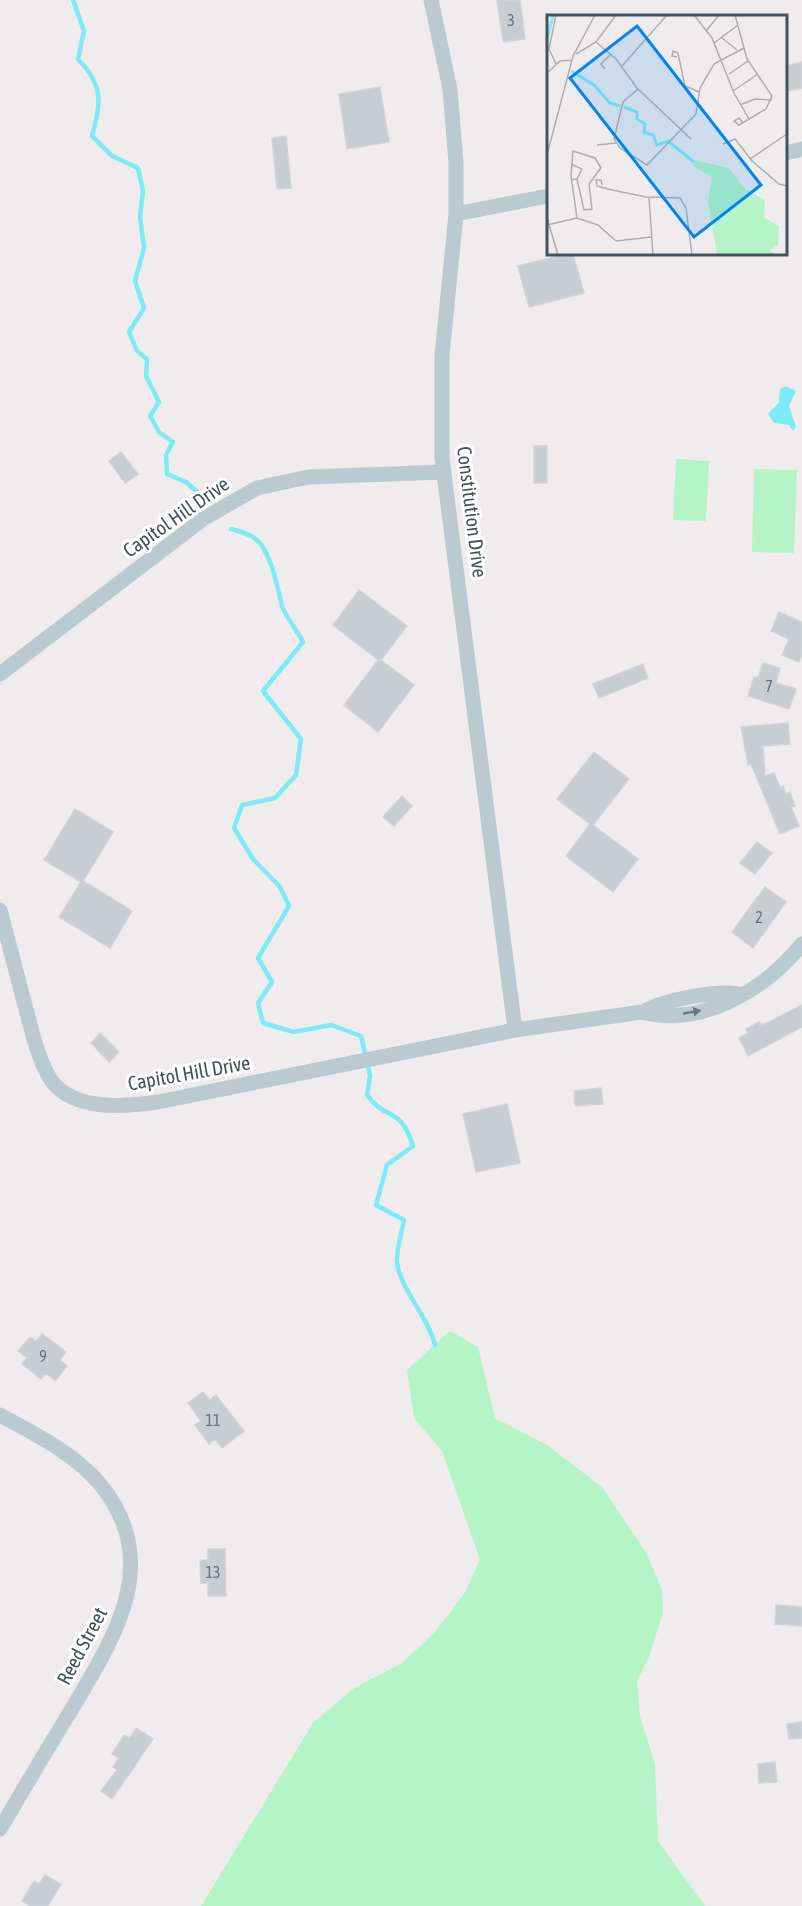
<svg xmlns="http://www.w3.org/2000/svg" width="802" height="1906" viewBox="0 0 802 1906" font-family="'Asap Condensed',sans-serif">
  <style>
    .green { fill: #b4f4c6 }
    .water { fill: #7ceaf7 }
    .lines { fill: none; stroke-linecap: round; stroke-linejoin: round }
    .stream { stroke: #7ceaf7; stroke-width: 4.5 }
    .building { fill: #c8cdd2; stroke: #d0d4d9; stroke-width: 1.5 }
    .street { stroke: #bbcad1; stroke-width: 15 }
    .oneway { fill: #67777f }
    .labels { text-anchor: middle; stroke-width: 6; stroke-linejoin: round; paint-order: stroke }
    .number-label { font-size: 16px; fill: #64727a }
    .street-label { font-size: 20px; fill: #43535c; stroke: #fff }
    .inset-river { fill: none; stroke: #7ceaf7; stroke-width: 3 }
    .inset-road { fill: none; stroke: #abafb3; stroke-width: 1.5 }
    .view { fill: #0285f4; fill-opacity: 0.15; stroke: #0285f4; stroke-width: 3 }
    .inset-edge { fill: none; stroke: #43535c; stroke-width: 3 }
  </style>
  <rect width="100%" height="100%" fill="#f0eced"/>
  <!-- green -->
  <path class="green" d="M676,459L709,461L706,521L673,520Z
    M754,469L797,470L794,553L752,552Z
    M450,1331L478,1347L495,1418L547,1445L603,1488L646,1552L662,1590L663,1613L649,1657L637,1681L640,1716L655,1764L658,1841L705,1906H201L313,1723L354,1688L402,1663L435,1632L464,1594L480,1560L442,1451L414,1418L407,1370Z"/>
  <!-- water -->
  <path class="water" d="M786,386L796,391L789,406L796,427L793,431L789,425L774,423L768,414L779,402L780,389Z"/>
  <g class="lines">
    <!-- stream -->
    <path class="stream" d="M73,0L84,31L78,59C104,86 101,102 92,136L112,156L138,168L143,191L140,217L144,248L135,281L144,308L129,332L137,351L147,359L146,376L159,402L150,416L159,432L173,442L166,455L167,474L186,482L205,499
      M231,529C238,531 247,533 253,537C271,548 277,587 282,606C283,612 298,632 303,642L263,691L301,739L296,775L275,798L242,805L234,828L253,859L280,887L289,906L258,958L272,982L258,1003L263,1023L294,1032L331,1025L361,1036L370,1075L367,1095C386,1121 401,1106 413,1146L387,1165L376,1205L404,1220C402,1233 396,1249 397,1262C399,1287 429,1318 435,1345"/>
  </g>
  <!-- building -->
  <path class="building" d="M497,0H520L525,39L503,42Z
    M802,62V88L786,91V66Z
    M380,87L389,142L347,149L339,94Z
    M286,136L291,188L277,189L272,138Z
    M566,254H573L584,293L529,307L518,266Z
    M534,446H547V483H534Z
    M121,452L138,474L125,483L109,461Z
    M359,590L407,626L381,660L414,685L378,732L344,705L378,660L333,625Z
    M779,612L802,622V655L799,662L782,655L789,639L771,631Z
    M763,663L780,668L776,683L796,689L789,709L748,696L754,677L758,678Z
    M643,664L648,678L599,698L593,684Z
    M788,723L790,744L763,746L765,776L774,773L780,788L783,786L786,794L790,792L795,806L791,807L799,826L780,834L751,764L748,765L741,727Z
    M594,752L629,779L593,825L638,859L613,892L566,856L590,824L557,799Z
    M402,796L412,806L394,826L383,817Z
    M75,809L113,832L83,881L132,911L110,948L59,917L81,882L44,860Z
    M757,842L772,853L755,874L740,863Z
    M765,887L786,902L753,948L732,932Z
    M802,1005V1027L748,1056L739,1038L748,1033L746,1029L759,1022L761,1025L771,1021Z
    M100,1033L119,1052L109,1062L91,1043Z
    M601,1088L603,1104L575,1106L574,1091Z
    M507,1104L520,1163L476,1172L463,1114Z
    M42,1334L66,1352L60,1360L67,1366L55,1381L46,1373L41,1379L22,1364L27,1358L18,1351L30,1337L36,1341Z
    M203,1392L210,1400L216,1395L244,1431L222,1448L215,1439L209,1444L195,1425L201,1421L188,1403Z
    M208,1549H225L226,1596H208V1583H201L200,1560H208Z
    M776,1605L802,1607V1626L775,1624Z
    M802,1722V1738L789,1739L787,1724Z
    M136,1728L153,1739L112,1799L101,1791L117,1770L113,1767L119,1758L112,1754L124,1735L130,1738Z
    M775,1762L777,1782L759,1783L758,1764Z
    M45,1875L61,1884L48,1906H30L22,1901L34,1881L39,1884Z"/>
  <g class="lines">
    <!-- street -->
    <path class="street" d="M431,0L450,89L456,163V214L442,355V458L515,1030
      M786,153L802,149
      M456,214L548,196
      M0,674L203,519L257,488L308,477L444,472
      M0,910C9,944 18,979 27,1013C33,1034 37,1055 48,1075C68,1112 123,1107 158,1102L515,1030L642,1012C664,1000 714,990 739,994
      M642,1012C701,1028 766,989 802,944
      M0,1415C35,1434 74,1453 100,1484C165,1564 113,1639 70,1712C46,1751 23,1790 0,1829"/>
  </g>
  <!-- one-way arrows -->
  <defs><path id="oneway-solid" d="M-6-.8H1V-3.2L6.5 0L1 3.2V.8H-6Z" transform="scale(1.5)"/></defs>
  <use class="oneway" href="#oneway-solid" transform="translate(692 1012) rotate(-10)"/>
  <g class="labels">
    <!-- number labels -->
    <g class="number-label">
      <text x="511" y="26">3</text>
      <text x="769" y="692">7</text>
      <text x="759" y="923">2</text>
      <text x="43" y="1362">9</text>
      <text x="213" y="1426">11</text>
      <text x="213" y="1578">13</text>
    </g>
    <!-- street labels -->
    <g class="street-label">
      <text transform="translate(472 512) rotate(83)" y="7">Constitution Drive</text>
      <text transform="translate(176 517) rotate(-35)" y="7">Capitol Hill Drive</text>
      <text transform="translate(189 1073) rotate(-10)" y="7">Capitol Hill Drive</text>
      <text transform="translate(82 1646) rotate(-62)" y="7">Reed Street</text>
    </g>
  </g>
  <!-- overview -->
  <g transform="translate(547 15)">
    <rect width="240" height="240" fill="#f0eced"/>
    <path d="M147,145L182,153L198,174L218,185L217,203L232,211L231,230L223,235L228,240H170L161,187L165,162L146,151Z" fill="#b4f4c6"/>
    <path class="inset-river" d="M0,25L6,0M24,56L47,70L63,88L73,91M77,92L90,97V104L98,109L97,117L106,120L110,130L121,126L147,147"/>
    <path class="inset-road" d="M147,0L165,23L187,78L202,104M188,0L200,44L225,81L219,94L192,110L187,106L192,103L196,108M159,16L172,0M175,23L190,35M49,27L69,44L90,73L144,124M167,28L191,10M29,39L49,27L69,0M130,42L125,41L126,36L131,38L138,71L152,77M9,49L2,34L9,0M75,51L120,0M58,54L54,49L64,39M0,58L13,46L25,45M182,59L201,46M91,74L76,87L67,124L73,133L100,150L149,99L153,73L167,49L197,33M186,76L211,59M193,90L208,84L225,85M176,129L188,124L205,146L232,169L240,171M50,130L69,128M0,140L26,41L48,0M203,144L240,119M24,149L35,154L30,164M24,165L30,164L37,195L45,194L42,169L54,153L48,143L26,136L24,161L30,203M55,170L54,165H49L50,171L65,175L99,182L133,183L139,193L145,240M102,182L106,240M0,203L11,240M0,210L30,203L51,210L69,226L104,222"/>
    <path class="view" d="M90,11L214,170L147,222L23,63Z"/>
    <rect width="240" height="240" class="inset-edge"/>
  </g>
</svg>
